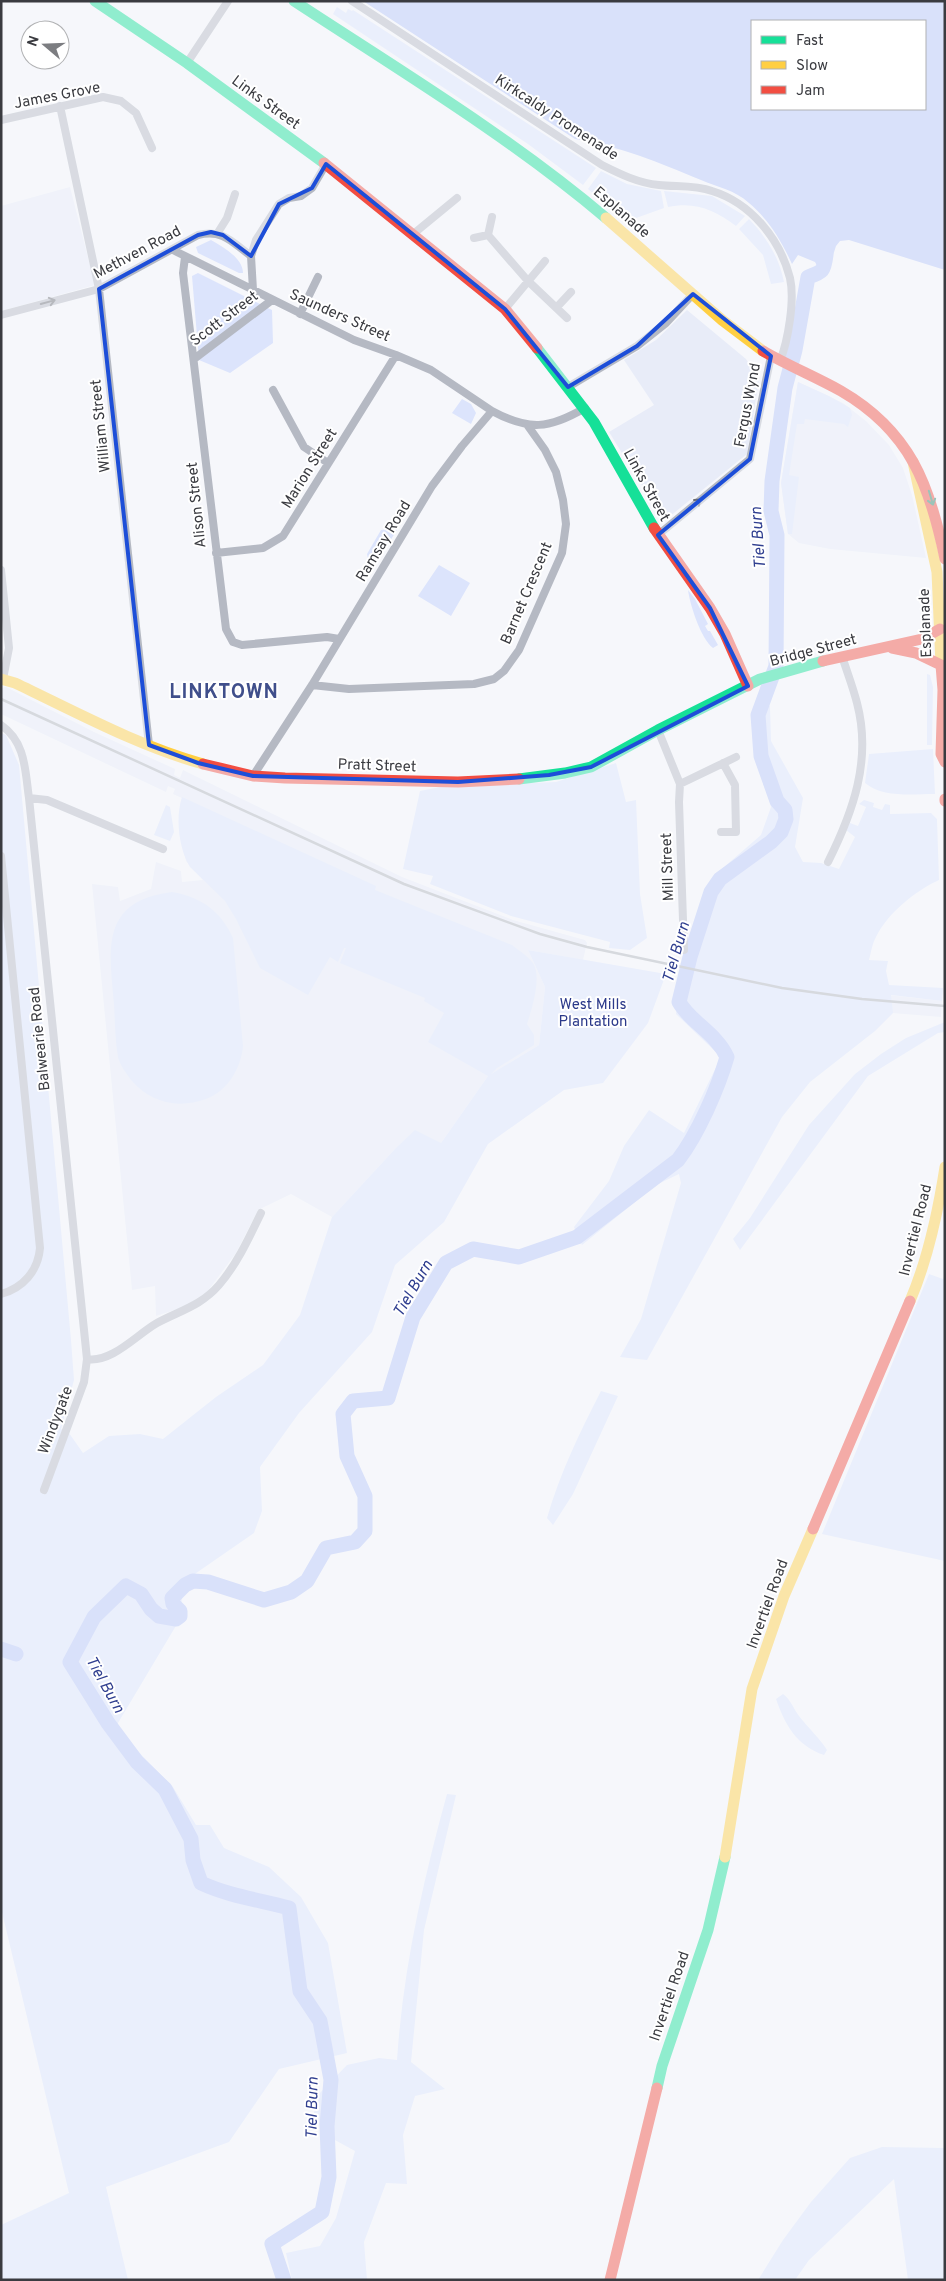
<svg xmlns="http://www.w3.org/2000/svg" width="946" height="2281" viewBox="0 0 946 2281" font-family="Overpass,sans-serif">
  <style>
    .built { fill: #e8ecf8 }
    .green { fill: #dce4fc }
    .water { fill: #b6c5f8; fill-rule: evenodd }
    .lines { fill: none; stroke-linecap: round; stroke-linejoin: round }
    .river { stroke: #b6c5f8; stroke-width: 15 }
    .street { stroke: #b5b9c3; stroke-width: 8 }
    .fast { stroke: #16e098; stroke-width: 11 }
    .slow { stroke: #ffcf43; stroke-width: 11 }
    .jam { stroke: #f24e42; stroke-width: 11 }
    .rail { stroke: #b0b3ba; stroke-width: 2.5 }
    .oneway { stroke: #6b6d74 }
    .oneway2 { stroke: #2a8568 }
    .marked { fill: none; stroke: #1d4ed8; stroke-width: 4; stroke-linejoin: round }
    .labels { text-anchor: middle; stroke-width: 4; stroke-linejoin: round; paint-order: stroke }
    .street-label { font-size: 15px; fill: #3a3b40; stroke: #fff }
    .park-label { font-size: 15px; fill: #2b398a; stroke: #fff }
    .water-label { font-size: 16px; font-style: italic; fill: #303f90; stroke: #fff }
    .district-label { font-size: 20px; font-weight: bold; letter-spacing: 1px; fill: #404f8b; stroke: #fff }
  </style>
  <rect width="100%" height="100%" fill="#f6f7fb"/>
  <!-- built -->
  <path class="built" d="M70,187L95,285L1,311V206Z
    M687,310L746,359L759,379L747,454L664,521L609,432L654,405L624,360L656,340Z
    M798,382L843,403L866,421L889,445L903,468L912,495L926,558L830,549L799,543L788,534L781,483Z
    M6,687L94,732L175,769L174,775L180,778L183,770L402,877L513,920L585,940L587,943L583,960L528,950L545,987L539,1045L488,1076L441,1143L394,1150L332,1217L291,1194L258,1210L236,1253L207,1292L184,1307L156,1316L155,1286L132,1290L92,884L118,887L120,901L151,889L156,862L181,871L182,882L203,880L186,861L179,824L182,798L173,794L175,789L168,786L166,792L1,714V688Z
    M888,995L942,1001L941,1017L880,1012Z"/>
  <!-- green -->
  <path class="green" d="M337,7L346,13L348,9L352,11L353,10L596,168L583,185L528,144L333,14Z
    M601,171L627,184L661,191L664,208L625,222L588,189Z
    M664,191L712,196L745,216L736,226C715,210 695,201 668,207Z
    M749,219C767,238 779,257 784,282L771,284L763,255L739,229Z
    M211,240C223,247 243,258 243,273H239L198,253L196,247Z
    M198,273L272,310L273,343L230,373L199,360L192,276Z
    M798,382L829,396L850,408L852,415L848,427L844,424L805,419L804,424H797L789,475L799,477L792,534H788L781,483Z
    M462,399L471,404L476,413L471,424L452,413Z
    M398,528L371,572L367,554L381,530Z
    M439,565L470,583L451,616L418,596Z
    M688,590L695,599L708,624L705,626L708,631H710L718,645L713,648C701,639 690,605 688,590Z
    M927,674L930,675L933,687L932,745H927Z
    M758,699L770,706L771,741L803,798L795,847L803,862L821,863L839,869L855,837L846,830L850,823L858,826L866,807L859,804L864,800L874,803L873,807L882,810L885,804L890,805V814L931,813L937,819L939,880C915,891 888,913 876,937C872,944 871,953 869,960L888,961L886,971L889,985L943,988L942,1001L891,995L893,1013L875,1031L810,1082L782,1117L647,1360L620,1357L641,1319L681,1183L679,1174L656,1185L582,1245L574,1227L609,1181L624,1146L649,1110L684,1133L721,1057L676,1014L677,1000L704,897L716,874L761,835L771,807L754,744Z
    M1,733L6,735L19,765L71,1340L74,1380L61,1429L69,1433L83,1453L109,1436L140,1434L163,1439L216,1397L263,1365L300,1315L332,1217L394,1150L415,1130L441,1143L488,1076L428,1042L444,1013L424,1001L425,998L340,963L346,948H344L338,962L330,957L308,995L260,968L236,919L225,901L190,867C179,849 175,818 182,797L376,886L375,890L512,945C518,950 528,956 533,963C542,977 532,1009 527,1024L534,1035V1045L497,1068L491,1074L539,1045L545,987L528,950L666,974L648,1023L603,1083L564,1090L488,1144L444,1222L395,1265L372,1332L299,1413L260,1467L262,1511L254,1533L189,1578L182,1597L180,1619L115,1728L173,1787L196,1825H210L224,1848L269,1867L301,1897L328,1943L347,2053L279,2069L229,2142L106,2187L128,2280H1V2225L69,2193L1,1908Z
    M933,749L935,794C912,794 883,798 865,783L869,754Z
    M616,763L626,802L636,800L640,894L647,938L630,950L609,948L610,942L511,916L430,884L433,876L403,869L420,791L440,787L556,782Z
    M166,805L170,807L174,832L170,841L154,835Z
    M172,892C201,897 221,911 233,938L243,1046C241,1068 228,1091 206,1099C178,1109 151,1103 131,1080C126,1073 120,1065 118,1057C115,1040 115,1021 114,1004C109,949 100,901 172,892Z
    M945,1022V1032L938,1033L868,1076L740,1250L733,1239L750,1218L809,1125L855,1074L881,1054L906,1038Z
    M929,1274L943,1279L945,1274V1561L822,1534Z
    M601,1391L618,1396L573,1494L553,1525L547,1518C560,1473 580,1432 601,1391Z
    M783,1694C791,1700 793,1708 799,1716C808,1728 819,1737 827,1750L824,1755C797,1746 785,1725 776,1699Z
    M447,1794L456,1795L424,1930L411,2062L445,2089L415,2096L403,2135L407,2184L386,2183L364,2242L367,2280H292L286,2253L320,2246L336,2218L355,2151L333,2139L313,2118L317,2096L347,2065L379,2058L397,2060C403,1969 423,1881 447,1794Z
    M882,2147L945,2148V2280H908L894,2179L809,2260L795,2280H758L783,2240L811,2202L850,2158Z"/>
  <!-- water -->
  <path class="water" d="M363,1H945V270L849,240L840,241L836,246L827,274L821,273L815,262L798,255L792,264C781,240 769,220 749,203C735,190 717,187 701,180C658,162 622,147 575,139ZM752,21H925V109H752Z"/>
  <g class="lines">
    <!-- river -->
    <path class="river" d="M1,1649L16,1654
      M284,2280L272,2244L322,2212L329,2177L327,2126L331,2080L320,2021L300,1991L289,1908C260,1900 229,1896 201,1883L193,1860L191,1839L165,1789L137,1762L108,1723L70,1662L94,1617L126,1586L141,1594L151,1609L159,1616L176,1619L180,1616V1611L173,1604L172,1598L185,1585L193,1581L208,1582L264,1600L291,1592L307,1581L326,1548L355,1542L365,1531V1496L347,1456L343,1414L353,1401L388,1398L413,1317L446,1263L473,1249L519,1257L577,1237L678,1160C698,1134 718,1088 727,1057C716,1033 690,1022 679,1002L690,957L711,892L720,879L771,842L781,832L786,819L785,810L777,801L761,756L758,715L776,666L777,535L771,511L772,481L785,388L795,350L808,277C823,272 824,271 826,255"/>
    <!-- street -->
    <path class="street" d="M352,1L602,165C620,174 638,183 659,185C676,187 695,185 712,191C751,203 780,239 790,278C795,300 788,341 780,361
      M187,63L228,1
      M60,106L99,289L149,745
      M1,120L103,97L121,101L136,113L152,148
      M217,234L227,218L235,194
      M412,235L457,198
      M488,235L528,281L567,318
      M474,238L488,235L492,217
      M173,250L354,340L396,355L431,370L492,411
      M185,257L183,273L226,629L233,642L242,645L327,637L339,639
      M253,290L251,256L256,240L279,204L289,198L301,196L312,188L326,164
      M557,307L571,292
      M505,309L545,261
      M300,314L318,277
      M1,315L99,289L198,235C223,229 232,242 251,256
      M194,359L272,300
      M568,387L637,346L666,323L693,294
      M273,390L304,447L328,463
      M658,535L750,459L771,356
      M216,553L263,548L283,536L396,355
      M1,570L9,648L3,679
      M312,685L349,689L474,684L494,679L504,671L519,650L562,553L566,524L563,500L556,472L545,450L528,426
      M1,725C26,742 25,771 29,798L87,1359L84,1382L44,1490
      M658,730L680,784L679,802L684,950
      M253,776L312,685L432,486L462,446L492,411C529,431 549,429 585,408
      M680,784L736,757
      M29,798L47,800L163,849
      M721,832H736L735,785L723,763
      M1,856L40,1248C38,1271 23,1288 1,1294
      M828,862C853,812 872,760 857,703C853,687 847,672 842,656
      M87,1359C112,1363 136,1335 157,1323C179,1311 201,1306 219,1285C237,1264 249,1238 261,1213"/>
    <!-- fast -->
    <path class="fast" d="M95,1L187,63L324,163
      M294,1C399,70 509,136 606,218
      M537,348L594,422L654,528
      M519,779L565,773L591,767L658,730L760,679L823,661
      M657,2088L662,2066L708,1930L725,1857"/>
    <!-- slow -->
    <path class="slow" d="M606,218L722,320L763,351
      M913,462L937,572L941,665
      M1,679L15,683C76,712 138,746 203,764
      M910,1301C928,1259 938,1212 945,1167
      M725,1857L752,1689L784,1596L813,1529"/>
    <!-- jam -->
    <path class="jam" d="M324,163L505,309L537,348
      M763,351C789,366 816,377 841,391C910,431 930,485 945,559
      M654,528L710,608L725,634L748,686
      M892,648L916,653L941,665L943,690L941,754L945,762
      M823,661L922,639L940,629
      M203,764L253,776L285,778L458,782L519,779
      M945,799V801
      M813,1529L910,1301
      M610,2280L657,2088"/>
    <!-- rail -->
    <path class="rail" d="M1,699L404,884L540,934L587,947L782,988L862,999L945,1006"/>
  </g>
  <!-- one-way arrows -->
  <defs><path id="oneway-shaft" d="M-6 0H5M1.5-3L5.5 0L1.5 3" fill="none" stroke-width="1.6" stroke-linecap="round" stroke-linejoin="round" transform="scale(1.25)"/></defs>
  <g class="oneway">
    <use href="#oneway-shaft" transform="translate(48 302) rotate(-15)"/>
    <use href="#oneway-shaft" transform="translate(695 504) rotate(-40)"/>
  </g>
  <use class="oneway2" href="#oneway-shaft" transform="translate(931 498) rotate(73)"/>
  <!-- marked area -->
  <path d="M0 0H946V2281H0ZM326,164L505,309L568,387L637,346L693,294L771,356L750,459L658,535L710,608L748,686L591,767L549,775L458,782L253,776L198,763L149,745L99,289L198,235L211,232L223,235L251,256L279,204L312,188Z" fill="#f6f7fb" fill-opacity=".55" fill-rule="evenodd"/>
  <path class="marked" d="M326,164L505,309L568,387L637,346L693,294L771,356L750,459L658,535L710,608L748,686L591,767L549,775L458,782L253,776L198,763L149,745L99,289L198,235L211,232L223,235L251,256L279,204L312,188Z"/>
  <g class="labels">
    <!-- street labels -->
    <g class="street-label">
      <text transform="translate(57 95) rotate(-11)" y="5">James Grove</text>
      <text transform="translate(266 102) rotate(36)" y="5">Links Street</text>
      <text transform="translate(557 117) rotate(33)" y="5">Kirkcaldy Promenade</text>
      <text transform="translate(622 212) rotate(41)" y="5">Esplanade</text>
      <text transform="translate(137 252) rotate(-28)" y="5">Methven Road</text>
      <text transform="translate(340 315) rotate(24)" y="5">Saunders Street</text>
      <text transform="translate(224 318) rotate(-37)" y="5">Scott Street</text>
      <text transform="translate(747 405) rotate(-79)" y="5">Fergus Wynd</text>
      <text transform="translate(100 426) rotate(-96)" y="5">William Street</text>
      <text transform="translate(309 468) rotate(-58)" y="5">Marion Street</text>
      <text transform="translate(647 485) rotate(61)" y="5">Links Street</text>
      <text transform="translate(196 505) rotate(-96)" y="5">Alison Street</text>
      <text transform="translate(383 541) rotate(-59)" y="5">Ramsay Road</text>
      <text transform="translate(526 593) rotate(-67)" y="5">Barnet Crescent</text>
      <text transform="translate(925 623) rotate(-92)" y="5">Esplanade</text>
      <text transform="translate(813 650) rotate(-15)" y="5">Bridge Street</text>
      <text transform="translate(377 765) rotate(2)" y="5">Pratt Street</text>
      <text transform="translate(667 867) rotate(-92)" y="5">Mill Street</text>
      <text transform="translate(39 1039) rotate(-96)" y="5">Balwearie Road</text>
      <text transform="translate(915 1230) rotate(-76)" y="5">Invertiel Road</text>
      <text transform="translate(55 1420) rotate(-69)" y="5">Windygate</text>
      <text transform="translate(767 1604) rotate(-70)" y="5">Invertiel Road</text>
      <text transform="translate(669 1996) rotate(-71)" y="5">Invertiel Road</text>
    </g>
    <!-- park labels -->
    <g class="park-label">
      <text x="593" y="1009">West Mills<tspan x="593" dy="17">Plantation</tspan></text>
    </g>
    <!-- water labels -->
    <g class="water-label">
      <text transform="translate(757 538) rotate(-94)" y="6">Tiel Burn</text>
      <text transform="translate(675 952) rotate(-74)" y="6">Tiel Burn</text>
      <text transform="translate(412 1288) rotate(-60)" y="6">Tiel Burn</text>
      <text transform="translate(106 1684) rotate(61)" y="6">Tiel Burn</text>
      <text transform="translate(311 2108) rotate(-89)" y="6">Tiel Burn</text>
    </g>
    <!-- district labels -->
    <g class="district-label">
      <text x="224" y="698">LINKTOWN</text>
    </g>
  </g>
  <!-- border -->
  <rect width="946" height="2281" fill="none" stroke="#3a3b40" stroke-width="5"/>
  <!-- legend -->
  <rect x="751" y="20" width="175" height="90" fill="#ffffff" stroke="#b0b1b3"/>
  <rect x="761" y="36" width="25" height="8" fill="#16e098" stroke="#b0b1b3"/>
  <text x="796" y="45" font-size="15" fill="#3a3b40">Fast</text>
  <rect x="761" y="61" width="25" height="8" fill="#ffcf43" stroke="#b0b1b3"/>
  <text x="796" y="70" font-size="15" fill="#3a3b40">Slow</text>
  <rect x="761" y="86" width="25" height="8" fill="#f24e42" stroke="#b0b1b3"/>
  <text x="796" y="95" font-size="15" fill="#3a3b40">Jam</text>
  <!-- north arrow -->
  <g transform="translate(45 45) rotate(289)"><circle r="24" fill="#ffffff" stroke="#b0b1b3"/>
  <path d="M0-4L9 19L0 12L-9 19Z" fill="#7c7d81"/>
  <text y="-8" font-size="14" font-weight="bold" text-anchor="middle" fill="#3a3b40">N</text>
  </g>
</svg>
